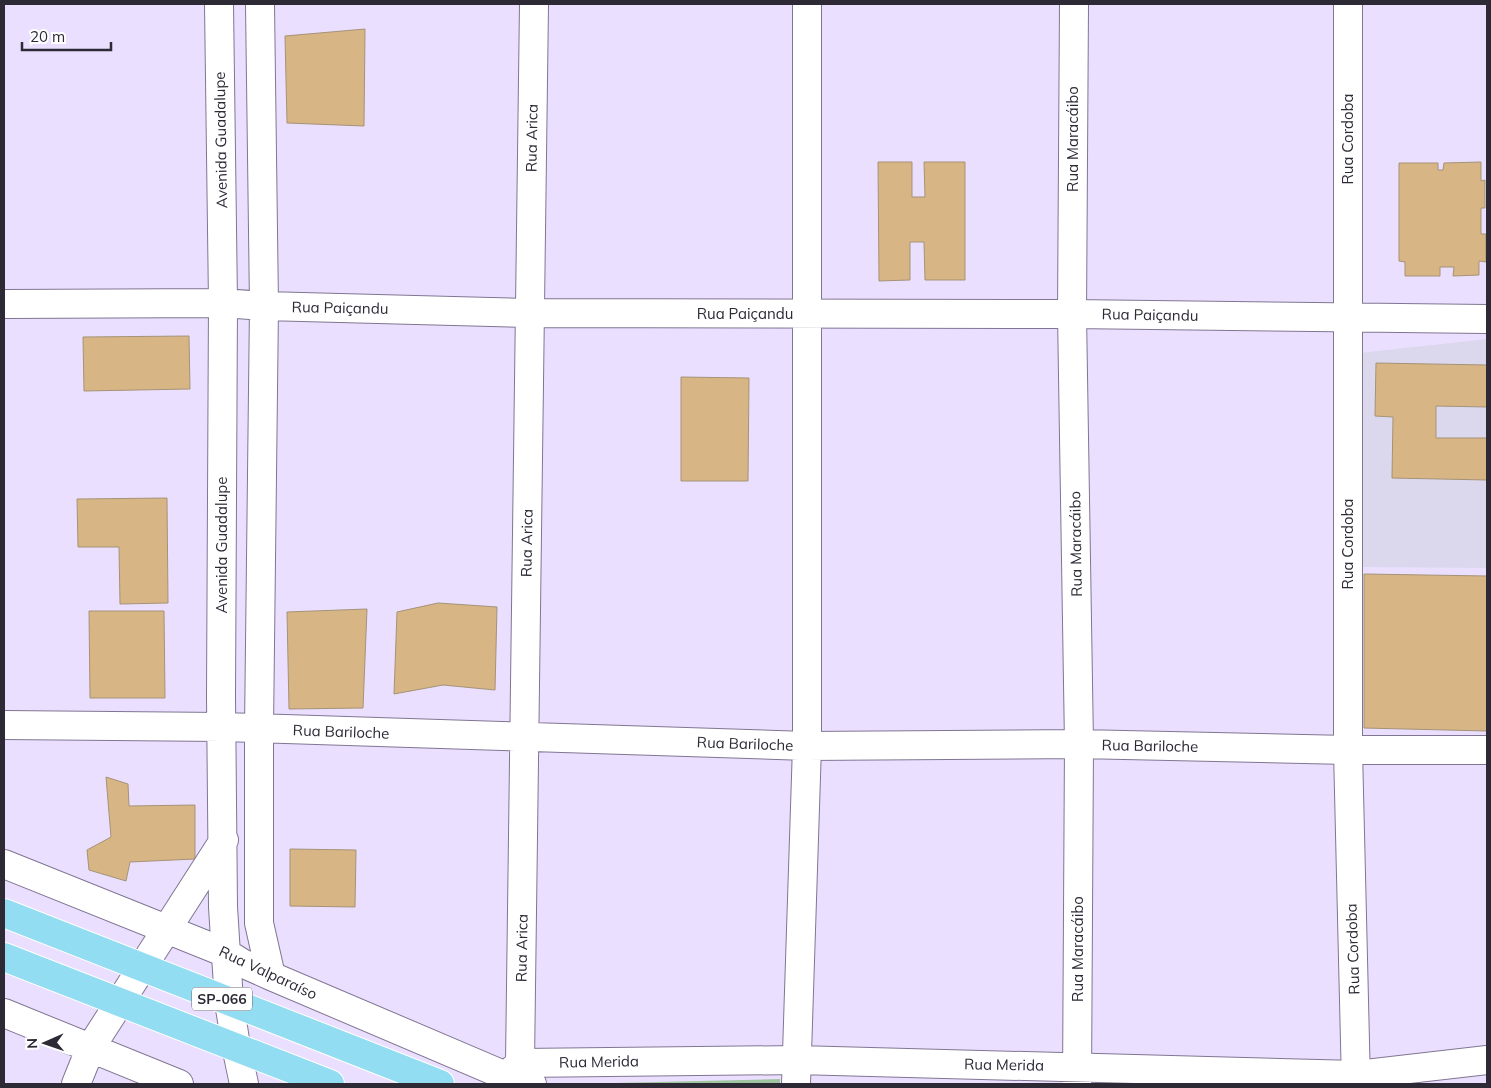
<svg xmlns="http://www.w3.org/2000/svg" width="1491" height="1088" viewBox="0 0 1491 1088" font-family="Mulish,sans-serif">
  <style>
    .education { fill: #dbd8ee }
    .green { fill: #a0c5a1 }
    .building { fill: #d8b584; stroke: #a59378 }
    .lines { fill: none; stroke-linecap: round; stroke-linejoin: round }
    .minor-casing { stroke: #807692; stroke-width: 30 }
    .major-casing { stroke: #fff; stroke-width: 30 }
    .minor { stroke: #fff; stroke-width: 28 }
    .major { stroke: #92ddf1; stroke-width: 28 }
    .labels { text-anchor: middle; stroke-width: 4; stroke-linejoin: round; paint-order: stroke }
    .shield { fill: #fff; stroke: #6c6972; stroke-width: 1 }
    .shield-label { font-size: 14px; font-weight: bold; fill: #2d2935 }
    .street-label { font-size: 15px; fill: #2d2935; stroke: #fff }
  </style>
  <rect width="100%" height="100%" fill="#eadffe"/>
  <!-- education -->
  <path class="education" d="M1487,339V568L1363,567L1360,353Z"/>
  <!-- green -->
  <path class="green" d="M780,1079V1084H571Z"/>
  <!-- building -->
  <path class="building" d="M365,29L364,126L287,123L285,36Z
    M878,162H912V197H925L924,162H965V280H925L924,242H910V280L879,281Z
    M1481,162V181L1485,180V208H1481V234H1486V262L1479,261V275L1453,276L1454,267H1440V276H1405V262L1399,261V163H1438V170H1443L1444,163Z
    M189,336L190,389L84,391L83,337Z
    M1376,363L1487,365V407L1436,406V438H1487V480L1392,478L1393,417L1375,416Z
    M681,377L749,378L748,481H681Z
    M167,498L168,603L120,604L119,547H78L77,499Z
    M1364,574L1487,576V731L1364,728Z
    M438,603L497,607L495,690L443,685L394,694L397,612Z
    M367,609L363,708L289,709L287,612Z
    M89,611H164L165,698H90Z
    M106,777L128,784L129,806L195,805V859L130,862L126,881L89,870L87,850L111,837Z
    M290,849L356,850L355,907L290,906Z"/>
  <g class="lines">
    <!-- minor casing -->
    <g class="minor-casing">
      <path id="minor" d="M219,4L223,303L221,696L223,907L229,1002L236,1046L244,1084
        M260,4L264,306L259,729V923L271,976
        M1074,4L1072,314L1079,744L1077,1084
        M1348,4V750L1356,1084
        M4,304L223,303L264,306L529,313L1072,314L1487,319
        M4,725L222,727L807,746L1079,744L1348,750H1487
        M4,864L226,953L242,963L271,976L506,1076L532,1084
        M4,1013L179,1084
        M520,1063L797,1060L1357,1075L1487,1060
        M506,1076L520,1063L534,4
        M76,1084L91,1047L224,840
        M796,1084L807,746V4"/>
    </g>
    <!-- major casing -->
    <g class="major-casing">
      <path id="major" d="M4,913L440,1084
        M4,957L330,1084"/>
    </g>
    <!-- minor -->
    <use href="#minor" class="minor"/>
    <!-- major -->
    <use href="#major" class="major"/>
  </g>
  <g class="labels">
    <!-- shield labels -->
    <rect class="shield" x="192" y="987.5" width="60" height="23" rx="4"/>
    <g class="shield-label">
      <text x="222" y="1004">SP-066</text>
    </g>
    <!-- street labels -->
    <g class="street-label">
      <text transform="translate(532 138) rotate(-89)" y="5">Rua Arica</text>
      <text transform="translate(1073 139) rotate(-90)" y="5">Rua Maracáibo</text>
      <text transform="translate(1348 139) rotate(-90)" y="5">Rua Cordoba</text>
      <text transform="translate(221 140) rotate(-91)" y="5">Avenida Guadalupe</text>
      <text transform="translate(340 308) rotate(1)" y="5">Rua Paiçandu</text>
      <text x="745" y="319">Rua Paiçandu</text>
      <text transform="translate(1150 315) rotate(1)" y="5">Rua Paiçandu</text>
      <text transform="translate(527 543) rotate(-89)" y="5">Rua Arica</text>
      <text transform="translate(1076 544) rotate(-91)" y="5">Rua Maracáibo</text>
      <text transform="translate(1348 544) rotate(-90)" y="5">Rua Cordoba</text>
      <text transform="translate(222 545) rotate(-90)" y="5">Avenida Guadalupe</text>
      <text transform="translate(341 732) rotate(2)" y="5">Rua Bariloche</text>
      <text transform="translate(745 744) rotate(2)" y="5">Rua Bariloche</text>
      <text transform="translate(1150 746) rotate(1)" y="5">Rua Bariloche</text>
      <text transform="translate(522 948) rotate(-89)" y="5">Rua Arica</text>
      <text transform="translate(1078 949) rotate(-90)" y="5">Rua Maracáibo</text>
      <text transform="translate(1353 949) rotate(-92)" y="5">Rua Cordoba</text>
      <text transform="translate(268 973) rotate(25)" y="5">Rua Valparaíso</text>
      <text transform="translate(599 1062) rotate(-1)" y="5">Rua Merida</text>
      <text transform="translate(1004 1065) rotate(1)" y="5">Rua Merida</text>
    </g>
  </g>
  <!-- border -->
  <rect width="1491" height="1088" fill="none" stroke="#2d2935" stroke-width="10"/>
  <!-- north arrow -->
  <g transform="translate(45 1043) rotate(268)" stroke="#ffffff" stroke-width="4" paint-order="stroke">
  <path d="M0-4L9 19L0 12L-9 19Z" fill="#2d2935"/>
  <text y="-8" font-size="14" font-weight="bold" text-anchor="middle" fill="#2d2935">N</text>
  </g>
  <!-- scale -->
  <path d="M22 42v8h89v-8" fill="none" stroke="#2d2935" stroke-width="2.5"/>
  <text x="30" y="42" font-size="15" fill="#2d2935" stroke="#ffffff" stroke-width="4" paint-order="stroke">20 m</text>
</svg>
